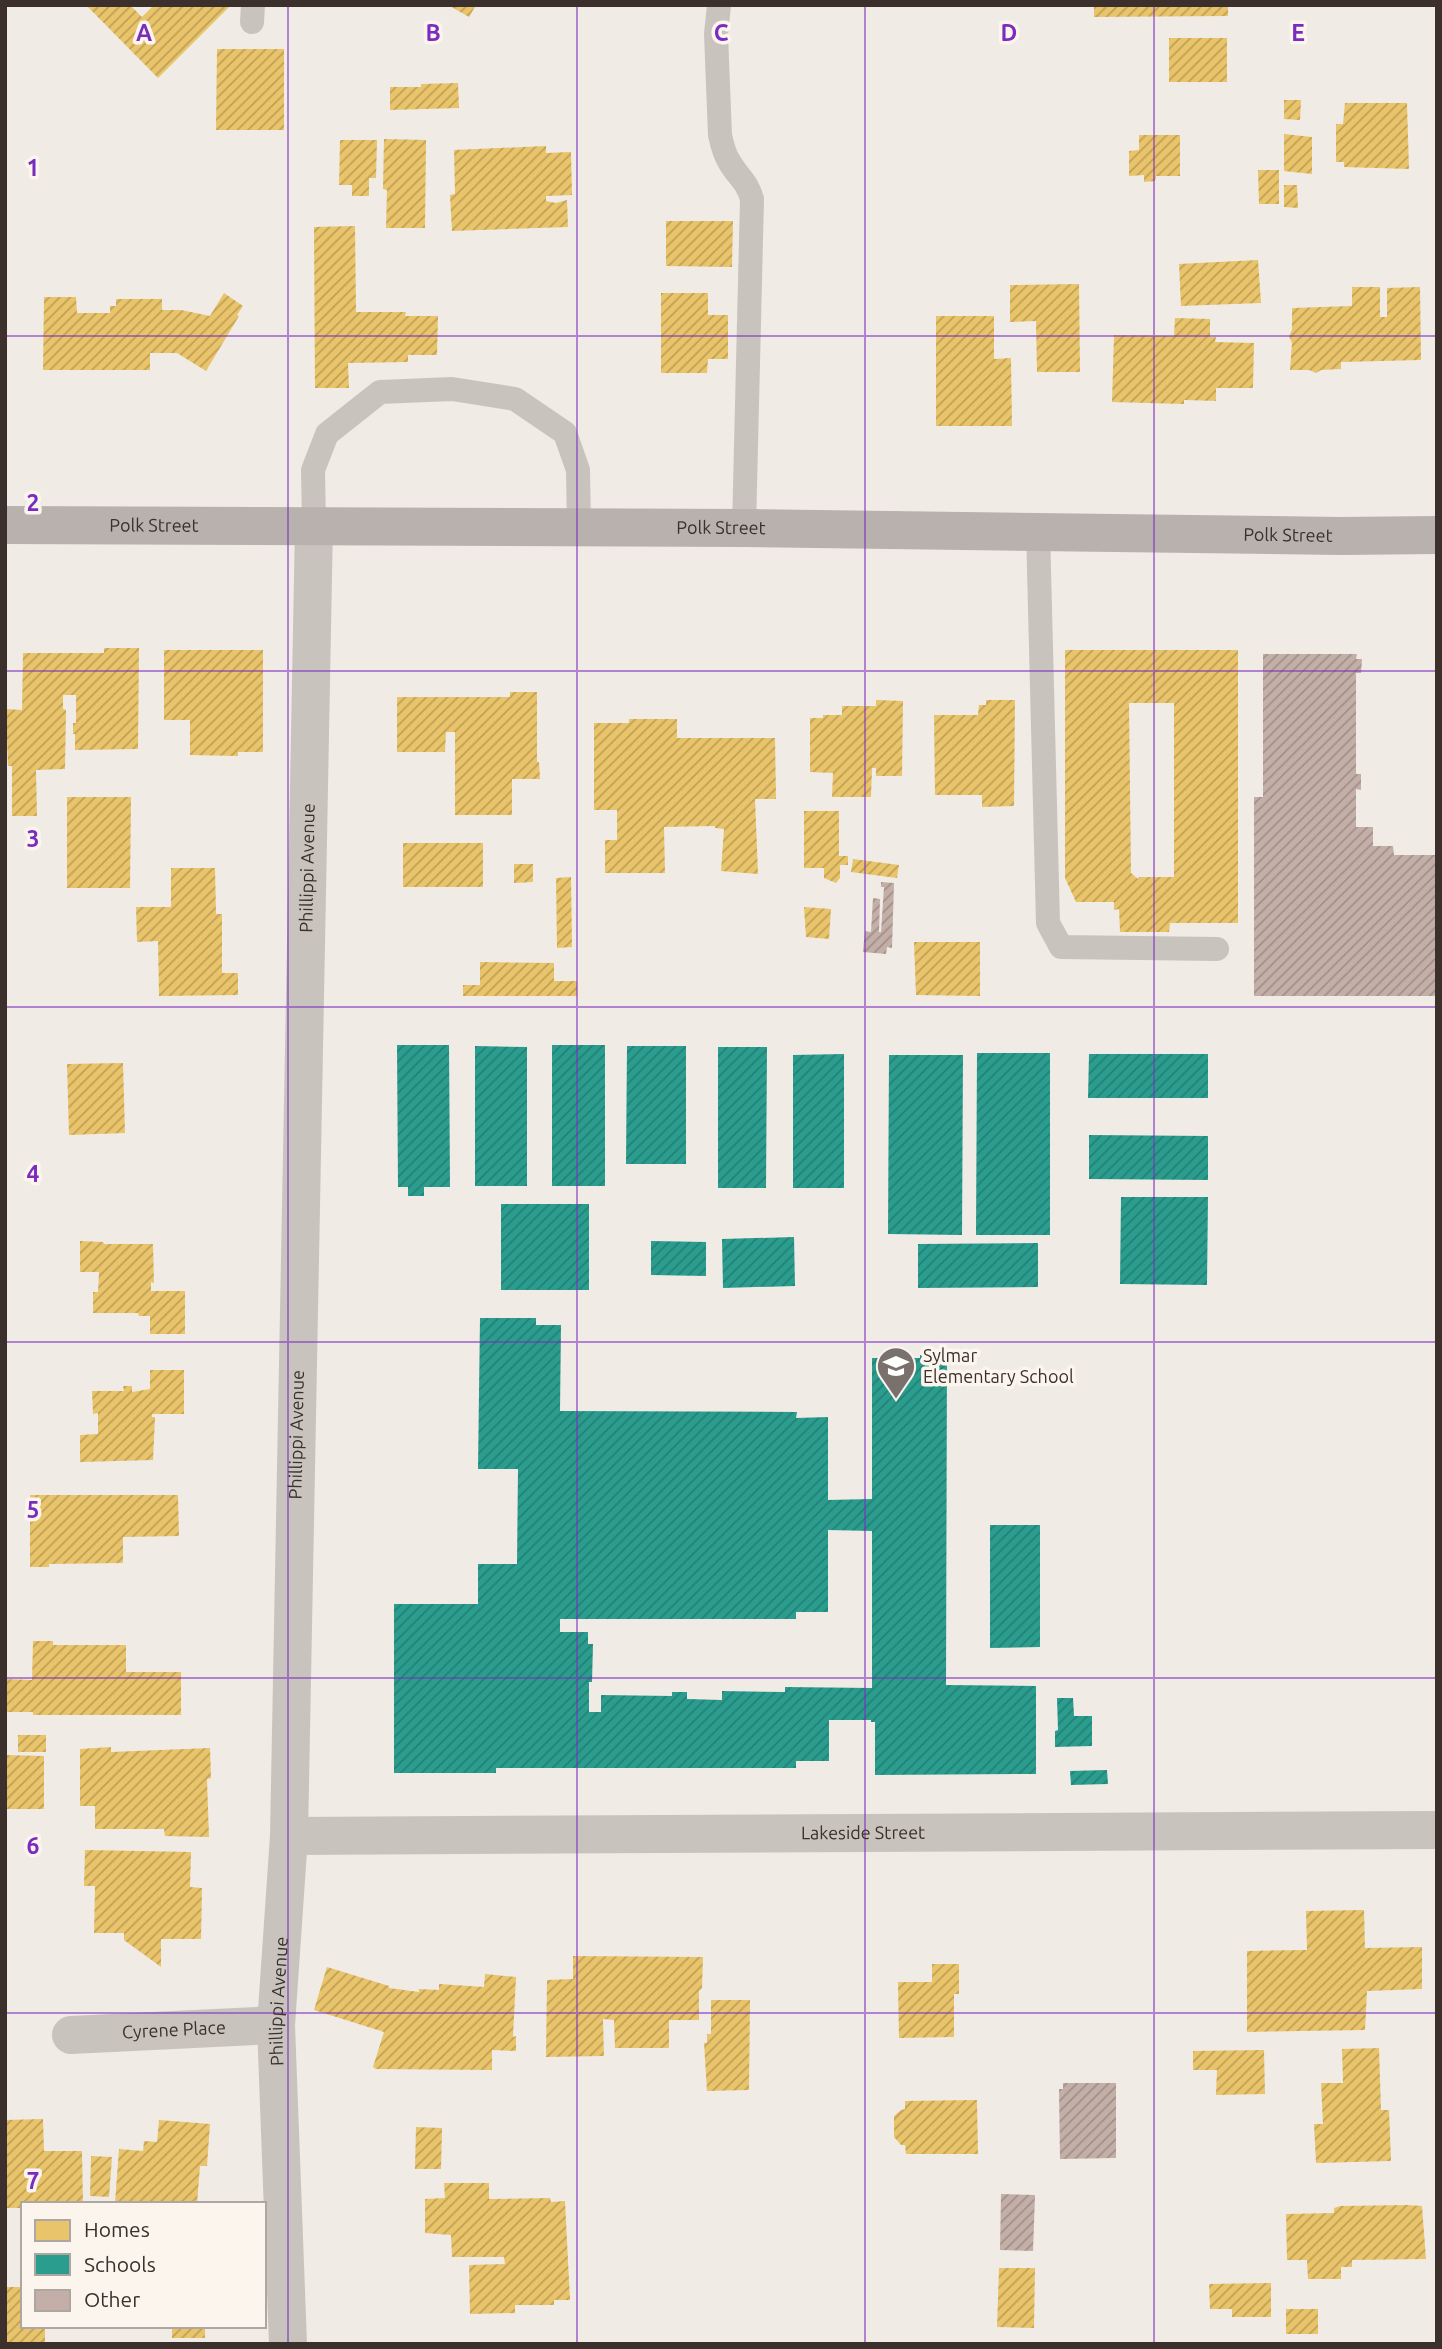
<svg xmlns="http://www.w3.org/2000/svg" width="1442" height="2349" viewBox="0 0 1442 2349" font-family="Ubuntu,sans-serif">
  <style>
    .homes { fill: url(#homes-hatch); fill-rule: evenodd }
    .schools { fill: url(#schools-hatch); fill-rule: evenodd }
    .building { fill: url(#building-hatch) }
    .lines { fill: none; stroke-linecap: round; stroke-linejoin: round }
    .lane { stroke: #c9c3be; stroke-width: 24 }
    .street { stroke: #c9c3be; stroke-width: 38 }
    .primary { stroke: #b8b1ad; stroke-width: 38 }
    .grid { fill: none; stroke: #7b2cbf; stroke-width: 2; stroke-opacity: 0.55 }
    .labels { text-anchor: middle; stroke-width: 7; stroke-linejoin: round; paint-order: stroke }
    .street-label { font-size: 18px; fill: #3b302b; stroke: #fbf5ee }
    .poi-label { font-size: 18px; fill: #3b302b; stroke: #fbf5ee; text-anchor: start }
    .grid-label { font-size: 23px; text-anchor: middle; font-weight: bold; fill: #7b2cbf; stroke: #fbf5ee; stroke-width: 7; stroke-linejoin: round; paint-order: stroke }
  </style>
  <defs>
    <pattern id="homes-hatch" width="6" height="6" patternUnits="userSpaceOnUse" patternTransform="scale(1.75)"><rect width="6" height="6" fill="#e9c46a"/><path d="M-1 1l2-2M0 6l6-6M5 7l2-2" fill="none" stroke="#bea057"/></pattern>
    <pattern id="schools-hatch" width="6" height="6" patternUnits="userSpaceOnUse" patternTransform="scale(1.75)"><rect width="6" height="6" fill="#2a9d8f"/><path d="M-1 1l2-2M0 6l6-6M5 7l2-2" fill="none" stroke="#258075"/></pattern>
    <pattern id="building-hatch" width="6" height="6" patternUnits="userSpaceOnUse" patternTransform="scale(1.75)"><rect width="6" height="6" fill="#c3afa7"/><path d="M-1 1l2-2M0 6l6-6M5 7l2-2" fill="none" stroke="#a08f88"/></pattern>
  </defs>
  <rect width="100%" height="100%" fill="#f0ebe5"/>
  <!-- homes -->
  <path class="homes" d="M86,5H130L142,17L154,5H231L158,78Z
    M448,5H476L469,17Z
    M1094,5H1228V16L1094,17Z
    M1169,38H1227V82H1169Z
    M217,49H284V130H216Z
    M458,83L459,108L390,110V87H421V84Z
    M1284,100H1301L1300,120L1284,119Z
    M1345,103H1407L1409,169L1344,167V162H1336V124H1343Z
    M1284,134L1312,137V174L1284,171Z
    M1139,135H1180V176H1156L1155,181L1144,182V175L1129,176V151L1139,150Z
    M384,139L426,140L425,228H386L387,190L383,189Z
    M340,140H377L376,178H369V196H352V185H339Z
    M546,146V153L571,152L572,195L546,196V201L556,203L567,200L568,227L452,231L450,195L455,194L454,150Z
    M1258,170H1279V204H1259Z
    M1284,185H1297L1298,208L1284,207Z
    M666,221H733L732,267L666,266Z
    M355,226L356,312H406L405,316H438L437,355H408V362L348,363L349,388H315L314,227Z
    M1258,260L1261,303L1181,306L1179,264Z
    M1079,284L1080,372H1037L1036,321L1010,322V285Z
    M1352,287H1380V317H1387V288L1420,287L1421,360L1341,362V369L1321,370L1316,373L1309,370H1290L1292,343L1289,336L1292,330V308L1352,306Z
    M224,293L243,306L237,315L239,316L206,371L177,353H150V370H43L44,297H76L77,313H110V306H116V299H162V310H181L210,316Z
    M661,293H708V315H728V359H708L707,373H661Z
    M936,316H994V359L1011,358L1012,426H936Z
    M1175,318L1210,319V337H1216L1215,342L1254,343L1253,388H1216V401L1184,400V404L1112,402L1114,335L1174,336Z
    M104,648H139L138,749L75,750V734H73V723H76V695H63V709L66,710L65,769L36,770L37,816H12V766H8L6,709L22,710L23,653H104Z
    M164,650H263V752H238V756L190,755V720H164Z
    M1065,650H1238V923H1170L1169,932H1120L1119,909L1114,910V902H1076L1065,878ZM1129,703H1174V877H1139L1138,879L1131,873Z
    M510,692H537V762H539L540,779H512V815H455V732H446L445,752H397V697H510Z
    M876,700L903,701L902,776H876V768H872L871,797H832L833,773L810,772V718H823V715H842V706H876Z
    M986,700H1015L1014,806L982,807V795H935L934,715H978L979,705H986Z
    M629,719H677V738H775L776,799H755L758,874L721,871L724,829L715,828V826L664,827L665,873H605V840H617V810H594V723H629Z
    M67,797H131L130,888H67Z
    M804,811H839V856H848V865H840V878L836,883L824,878V868H804Z
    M403,843H483V887H403Z
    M853,859L899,865L897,878L851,872Z
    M514,864H533V882L514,883Z
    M171,868H215L216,914H222V973H238V995L159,996L158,941L137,942L136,907H171Z
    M571,877L572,947L557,948L556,878Z
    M804,907L831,909L829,939L806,937Z
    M914,942H980V996L916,995Z
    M480,962L554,963V981H577V996H463V985H480Z
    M123,1063L125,1133L69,1135L67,1064Z
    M80,1241L103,1242L104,1244H153L154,1283L151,1282V1291H185V1334H150V1316H139L138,1313H93V1292H98L99,1272H80Z
    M150,1370H184V1414H152V1417H155L153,1460L80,1462V1435L98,1434V1413L93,1414L92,1391H124L123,1386H132V1392L150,1389Z
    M30,1495H178L179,1536L123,1537V1563L49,1564V1567H30Z
    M33,1641H53V1645H126V1672H181V1715H33V1712H5V1679L32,1680Z
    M18,1735H46V1752H18Z
    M111,1747V1752L210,1748L211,1778L207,1779L209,1837L165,1836L164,1829H95V1806H80V1749Z
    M5,1755L44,1756V1809H5Z
    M85,1850L191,1852L190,1887L202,1888L201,1939H161V1967L124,1940V1933H94L95,1886H84Z
    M1364,1910L1365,1948L1422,1947V1989L1367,1991L1365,2030L1247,2032V1951L1307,1950L1306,1911Z
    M573,1956L703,1957L702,1988L699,1991V2020H669V2048H615L614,2020L603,2019L604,2056L546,2057L547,1980L573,1979Z
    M932,1964H959V1994H954V2037L899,2038L898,1982H932Z
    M327,1967L389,1986V1988L419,1992V1989L439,1990V1984L484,1987L485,1974L516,1977L513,2037L516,2036V2051L492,2050V2070L376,2069L373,2067L384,2032L314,2010Z
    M711,2000H750L749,2090L707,2091L704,2043H707V2034H711Z
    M1379,2048L1381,2110H1389L1391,2161L1316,2163L1314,2124H1323L1321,2083H1343L1342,2049Z
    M1264,2050L1265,2094L1216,2095L1217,2070H1193V2051Z
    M977,2100L978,2154H906L905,2145H901L894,2137V2116L901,2110L905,2109V2101Z
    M43,2119L44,2151H82L83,2204H23V2208H5V2120Z
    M159,2120L210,2124L207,2166H200L197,2204L115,2203L119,2149L143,2151L144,2141L157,2142Z
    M416,2127L442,2128L441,2169H415Z
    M91,2156L112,2157L109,2197L90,2196Z
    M444,2183H489V2199L550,2198L551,2202L565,2201L570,2300H554V2305H515V2313L470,2314L469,2265L505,2264L504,2257H452L451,2235L425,2233V2199L445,2198Z
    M1408,2205L1422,2206L1426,2259L1352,2260V2267H1341V2279H1308L1307,2260H1287L1286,2214L1334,2213V2208L1340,2206Z
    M999,2268H1035L1034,2328L997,2327Z
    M1271,2283V2317H1232V2309H1210L1209,2284Z
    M5,2287H23V2326H45V2344H5Z
    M1286,2309H1318V2334H1286Z
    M172,2326H205V2338H172Z"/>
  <!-- schools -->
  <path class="schools" d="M397,1045H449L450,1187H424V1196H408V1187H398Z
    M552,1045H605V1186H552Z
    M475,1046L527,1047V1186H475Z
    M627,1046H686V1164H626Z
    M718,1047H767L766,1188H718Z
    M977,1053H1050V1235H976Z
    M844,1054V1188H793V1055Z
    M1089,1054H1208V1098H1088Z
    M889,1055H963L962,1235L888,1234Z
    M1089,1135L1208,1136V1180L1089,1179Z
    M1121,1197H1208L1207,1285L1120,1284Z
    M501,1204H589V1290H501Z
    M794,1237L795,1286L723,1288L722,1239Z
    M651,1241L706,1242V1276L651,1275Z
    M1038,1243V1287L918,1288V1244Z
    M480,1318H536V1325H561L560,1411L797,1412L796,1418L828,1417V1500L872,1499V1358H920V1355H947L946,1685L1036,1686V1774L875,1775V1722H871V1720H829V1761H796V1768H496V1773H394V1604H478V1564H517L518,1469H478ZM828,1530L872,1531V1688L785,1687V1692L722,1691V1700L687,1699V1692H672V1696L601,1695V1712H589V1682H592L593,1644H588V1632H560V1619H796V1612H828Z
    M990,1525H1040V1647L990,1648Z
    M1057,1698H1073L1074,1716H1092V1746L1055,1747V1731L1058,1730Z
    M1107,1770L1108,1784L1071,1785L1070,1771Z"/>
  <!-- building -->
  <path class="building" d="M1263,654H1357L1356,659H1362L1361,673H1356V774H1361V790L1356,789V827H1373V846H1393L1394,855H1437V996H1254V797H1263Z
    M881,882L894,883L892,948L887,947L886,954L863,952L865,931L871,932L873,898L880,899L879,932H881L884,887H881Z
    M1063,2083H1116V2158L1060,2159L1059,2089H1063Z
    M1001,2194L1035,2195L1033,2251L1000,2250Z"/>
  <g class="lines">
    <!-- lane -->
    <path class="lane" d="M719,5L716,34L720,135C722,145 724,154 730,163C739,178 747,181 752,199L744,528
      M252,22L253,5
      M314,524L313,470L327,434L380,392L452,389L515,399L565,433L578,470L579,526
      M1038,530L1048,923L1061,947L1217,949"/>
    <!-- street -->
    <g class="street">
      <path id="s1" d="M289,1836L1437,1830"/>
      <path id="s2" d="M71,2035L276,2025"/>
      <path id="s3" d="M288,2344L276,2025L289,1836L314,524"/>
    </g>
    <!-- primary -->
    <path class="primary" id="s4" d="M5,525L744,528L1340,536L1437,535"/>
  </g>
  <!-- grid -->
  <path class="grid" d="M288,5V2344M577,5V2344M865,5V2344M1154,5V2344M5,336H1437M5,671H1437M5,1007H1437M5,1342H1437M5,1678H1437M5,2013H1437"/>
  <!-- icons -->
  <defs>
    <g id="school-pin" transform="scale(2.0125)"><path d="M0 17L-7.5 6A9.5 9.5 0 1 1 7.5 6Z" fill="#7a716c" stroke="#fbf5ee"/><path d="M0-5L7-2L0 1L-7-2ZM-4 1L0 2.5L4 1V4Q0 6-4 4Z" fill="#fff"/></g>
  </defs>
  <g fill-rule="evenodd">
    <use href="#school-pin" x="896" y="1366"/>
  </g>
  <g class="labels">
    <!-- street labels -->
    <g class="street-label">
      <text dy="6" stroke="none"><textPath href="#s4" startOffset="149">Polk Street</textPath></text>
      <text dy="6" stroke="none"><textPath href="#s4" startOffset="716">Polk Street</textPath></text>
      <text dy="6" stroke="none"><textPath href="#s4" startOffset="1283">Polk Street</textPath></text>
      <text dy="6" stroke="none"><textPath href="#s3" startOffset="1477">Phillippi Avenue</textPath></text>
      <text dy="6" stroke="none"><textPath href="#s3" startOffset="910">Phillippi Avenue</textPath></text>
      <text dy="6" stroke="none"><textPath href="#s1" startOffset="574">Lakeside Street</textPath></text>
      <text dy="6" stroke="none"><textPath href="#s3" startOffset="343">Phillippi Avenue</textPath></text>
      <text dy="6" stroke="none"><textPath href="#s2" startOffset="103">Cyrene Place</textPath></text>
    </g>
    <!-- poi labels -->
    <g class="poi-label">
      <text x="923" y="1362">Sylmar<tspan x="923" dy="21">Elementary School</tspan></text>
    </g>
  </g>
  <g class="grid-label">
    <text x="144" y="41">A</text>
    <text x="433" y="41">B</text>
    <text x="721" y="41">C</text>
    <text x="1009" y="41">D</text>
    <text x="1298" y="41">E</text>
    <text x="33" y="176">1</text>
    <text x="33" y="511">2</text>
    <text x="33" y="847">3</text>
    <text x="33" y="1182">4</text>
    <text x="33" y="1518">5</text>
    <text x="33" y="1854">6</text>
    <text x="33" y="2189">7</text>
  </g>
  <!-- border -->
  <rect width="1442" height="2349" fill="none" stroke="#3b302b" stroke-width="14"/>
  <!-- legend -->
  <rect x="21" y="2202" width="245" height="126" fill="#fbf5ee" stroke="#aea6a0" stroke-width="2"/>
  <rect x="35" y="2220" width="35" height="21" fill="#e9c46a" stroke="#aea6a0" stroke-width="2"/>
  <text x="84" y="2237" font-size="21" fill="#3b302b">Homes</text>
  <rect x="35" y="2254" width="35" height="21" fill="#2a9d8f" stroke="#aea6a0" stroke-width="2"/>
  <text x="84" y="2272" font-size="21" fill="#3b302b">Schools</text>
  <rect x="35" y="2290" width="35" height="21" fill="#c3afa7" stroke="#aea6a0" stroke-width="2"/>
  <text x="84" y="2307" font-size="21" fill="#3b302b">Other</text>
</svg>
